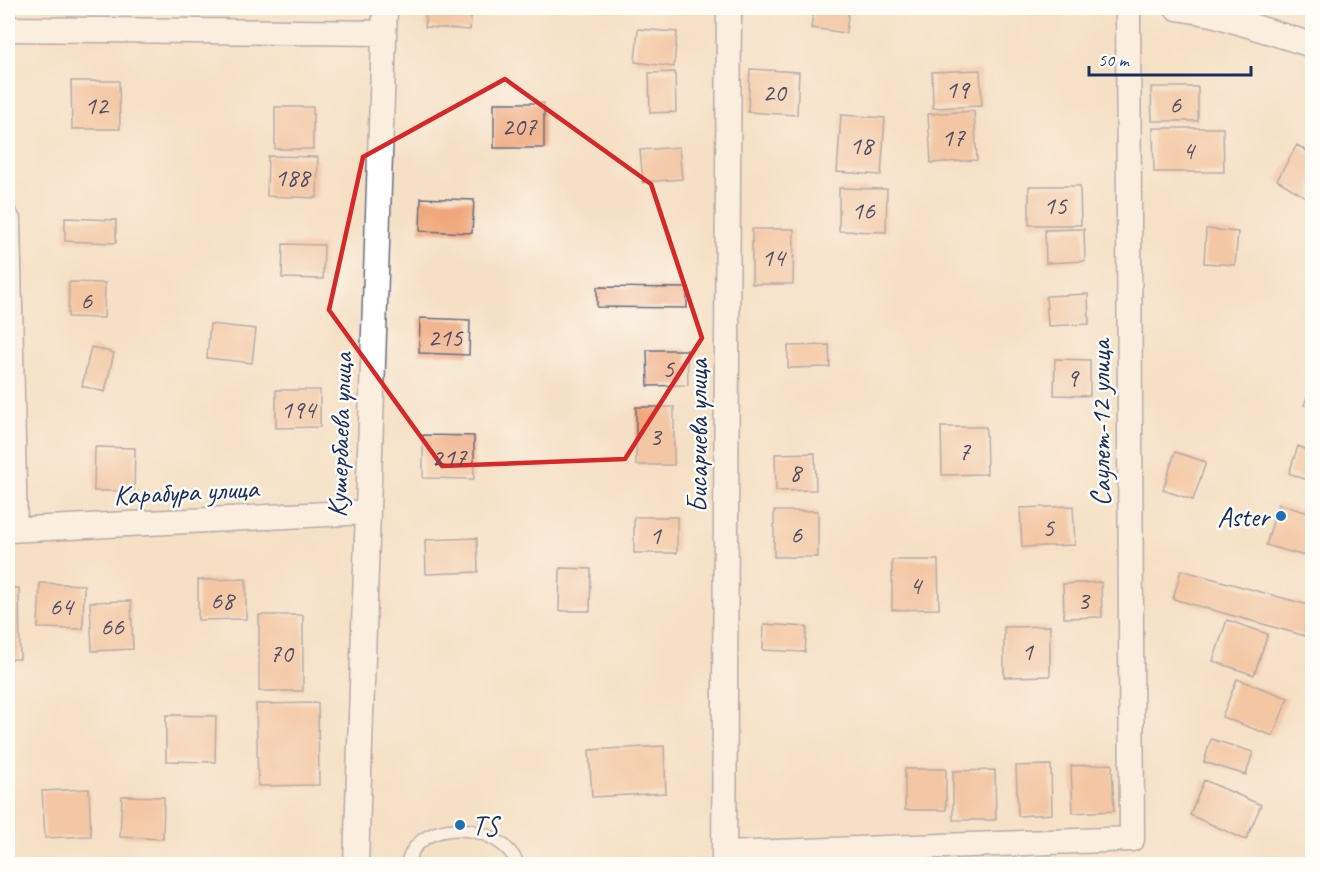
<svg xmlns="http://www.w3.org/2000/svg" width="1320" height="872" viewBox="0 0 1320 872" font-family="Caveat,sans-serif">
  <style>
    .building { fill: #f0a77c }
    .lines { fill: none; stroke-linecap: round; stroke-linejoin: round }
    .service-casing { stroke: #676d82; stroke-width: 15 }
    .minor-casing { stroke: #676d82; stroke-width: 27 }
    .service { stroke: #fff; stroke-width: 12 }
    .minor { stroke: #fff; stroke-width: 24 }
    .marked { fill: none; stroke: #d62828; stroke-width: 4.5; stroke-linejoin: round }
    .poi-dot { fill: #1f6fb2; stroke: #fdfcf7; stroke-width: 2 }
    .labels { text-anchor: middle; stroke-width: 5; stroke-linejoin: round; paint-order: stroke }
    .number-label { font-size: 26px; fill: #504d66 }
    .street-label { font-size: 28px; fill: #1b2f5e; stroke: #fdfcf7 }
    .poi-label { font-size: 28px; fill: #1b2f5e; stroke: #fdfcf7; text-anchor: end }
  </style>
  <rect width="100%" height="100%" fill="#fdfcf7"/>
  <filter id="ink" filterUnits="userSpaceOnUse"><feTurbulence type="fractalNoise" baseFrequency=".0167" numOctaves="2"/><feDisplacementMap in="SourceGraphic" scale="12" xChannelSelector="R" yChannelSelector="G"/><feConvolveMatrix kernelMatrix="1 2 1 2 8 2 1 2 1" color-interpolation-filters="sRGB"/></filter>
  <filter id="wash" filterUnits="userSpaceOnUse"><feTurbulence type="fractalNoise" baseFrequency=".008" numOctaves="4" result="noise"/><feDisplacementMap in="SourceGraphic" scale="24" xChannelSelector="R" yChannelSelector="G"/><feGaussianBlur stdDeviation="1.35" result="paint"/><feColorMatrix in="noise" values="0 0 0 0 0 0 0 0 0 0 0 0 0 0 0 0 0 1.4 0 .05"/><feComposite in="paint" operator="in"/></filter>
  <g filter="url(#wash)">
    <rect width="100%" height="100%" fill="#f5e0c5"/>
    <g id="blocks">
      <!-- building -->
      <path class="building" d="M426,8H472L470,30L425,27Z
        M814,8H849L846,33L811,28Z
        M638,29L677,32L674,67L635,62Z
        M750,69L799,72L797,115L748,112Z
        M980,70L982,106L933,108L932,72Z
        M675,72L676,112L650,113L649,73Z
        M71,81H119L120,129H72Z
        M1151,87H1198V121H1152Z
        M494,103H544V148H494Z
        M275,107H313V149H275Z
        M974,111L977,160L931,163L928,114Z
        M841,115L885,118L881,175L837,172Z
        M1153,128H1223L1224,172H1154Z
        M1297,145L1312,154V201L1277,180Z
        M679,147L682,179L643,182L640,150Z
        M268,156L318,157L317,198L267,196Z
        M1029,186H1080L1081,225H1029Z
        M839,188L887,189L886,232L839,231Z
        M421,198L474,200L472,233L420,231Z
        M65,218L116,220V243L65,241Z
        M752,229H794L793,284H752Z
        M1084,229L1085,261L1046,263L1045,230Z
        M1206,229L1238,232L1235,265L1204,263Z
        M283,244L324,245L323,279L282,278Z
        M69,282L105,283L104,318L68,317Z
        M597,287L687,288V308L597,307Z
        M1088,294L1089,324L1048,326L1046,296Z
        M420,318L470,320L469,355L419,353Z
        M210,324L256,329L252,363L207,358Z
        M829,345L830,367L788,368V346Z
        M91,347L114,353L105,392L82,386Z
        M647,350H687L688,385L648,386Z
        M1055,359L1090,360V396L1054,395Z
        M1312,384V408L1304,405Z
        M276,390H320V427L276,428Z
        M636,407H674V465H636Z
        M941,427H986L987,474L942,475Z
        M423,435L474,436V479L423,478Z
        M1298,446L1312,452V482L1289,473Z
        M95,447L135,448L134,491H94Z
        M1175,452L1206,462L1193,500L1163,490Z
        M815,453L816,490L776,491L775,454Z
        M1278,504L1312,514V558L1266,545Z
        M1073,506L1075,545L1022,547L1020,508Z
        M774,511H818V557H774Z
        M634,517H677V553H634Z
        M477,538L478,572L426,574L425,540Z
        M892,560H938L939,609L892,610Z
        M560,568L591,569L590,611H559Z
        M1181,570L1312,606L1309,637L1173,599Z
        M246,579V619L198,620V580Z
        M1101,582L1102,617L1064,618L1063,584Z
        M40,583L84,585L83,629L38,628Z
        M8,588H19L20,659H8Z
        M131,601L133,649L92,651L90,602Z
        M259,615H303V691H259Z
        M1227,620L1268,634L1254,675L1213,661Z
        M764,624L807,627L805,652L763,650Z
        M1050,626V676L1004,677V627Z
        M1237,679L1288,698L1273,736L1222,717Z
        M318,703L319,785L258,786L256,704Z
        M166,715L216,716L215,762L166,761Z
        M1211,739L1253,752L1246,775L1204,762Z
        M664,746L666,793L592,797L589,750Z
        M1112,764L1114,811L1073,813L1071,766Z
        M1051,765L1052,814L1018,816L1016,766Z
        M905,769H946V810H905Z
        M995,770L996,820H953V771Z
        M1204,780L1261,805L1246,840L1190,815Z
        M89,789L91,836L45,838L42,791Z
        M122,796L164,797L163,839L120,837Z"/>
    </g>
  </g>
  <g filter="url(#ink)">
    <use href="#blocks" fill-opacity="0" stroke="#676d82" stroke-width="1.5"/>
    <g class="lines">
      <!-- service casing -->
      <g class="service-casing">
        <path id="service" d="M407,864C420,814 499,822 518,864"/>
      </g>
      <!-- minor casing -->
      <g class="minor-casing">
        <path id="minor" d="M1177,8L1213,14L1312,45
          M8,29L384,33
          M8,220L15,529
          M8,530L367,512
          M724,854L1132,839L1128,8
          M356,864L385,8
          M724,864L729,8"/>
      </g>
      <!-- service -->
      <use href="#service" class="service"/>
      <!-- minor -->
      <use href="#minor" class="minor"/>
    </g>
  </g>
  <!-- marked area -->
  <path d="M0 0H1320V872H0ZM505,79L651,184L702,338L625,459L442,466L329,310L363,157Z" fill="#f5e0c5" fill-opacity=".55" fill-rule="evenodd"/>
  <path class="marked" d="M505,79L651,184L702,338L625,459L442,466L329,310L363,157Z"/>
  <!-- markers -->
  <g class="poi-dot">
    <circle cx="1281" cy="516" r="6"/>
    <circle cx="460" cy="825" r="6"/>
  </g>
  <g class="labels">
    <!-- number labels -->
    <g class="number-label">
      <text x="957" y="98">19</text>
      <text x="774" y="101">20</text>
      <text x="1175" y="113">6</text>
      <text x="96" y="114">12</text>
      <text x="519" y="135">207</text>
      <text x="953" y="146">17</text>
      <text x="861" y="154">18</text>
      <text x="1188" y="159">4</text>
      <text x="292" y="186">188</text>
      <text x="1055" y="214">15</text>
      <text x="863" y="219">16</text>
      <text x="773" y="266">14</text>
      <text x="86" y="309">6</text>
      <text x="445" y="346">215</text>
      <text x="668" y="377">5</text>
      <text x="1072" y="386">9</text>
      <text x="298" y="418">194</text>
      <text x="655" y="445">3</text>
      <text x="964" y="460">7</text>
      <text x="449" y="466">217</text>
      <text x="795" y="481">8</text>
      <text x="1048" y="536">5</text>
      <text x="796" y="543">6</text>
      <text x="655" y="544">1</text>
      <text x="915" y="594">4</text>
      <text x="222" y="609">68</text>
      <text x="1083" y="609">3</text>
      <text x="61" y="615">64</text>
      <text x="112" y="635">66</text>
      <text x="1027" y="660">1</text>
      <text x="281" y="662">70</text>
    </g>
    <!-- street labels -->
    <g class="street-label">
      <text transform="translate(1100 423) rotate(-90)" y="10">Саулет-12 улица</text>
      <text transform="translate(339 435) rotate(-88)" y="10">Кушербаева улица</text>
      <text transform="translate(697 436) rotate(-90)" y="10">Бисариева улица</text>
      <text transform="translate(186 491) rotate(-3)" y="10">Карабура улица</text>
    </g>
    <!-- poi labels -->
    <g class="poi-label">
      <text x="1269" y="526">Aster</text>
      <text x="472" y="835" text-anchor="start">TS</text>
    </g>
  </g>
  <!-- margin -->
  <rect width="1320" height="872" fill="none" stroke="#fdfcf7" stroke-width="30"/>
  <!-- scale -->
  <path d="M1089 66v9h162v-9" fill="none" stroke="#1b2f5e" stroke-width="3"/>
  <text x="1098" y="66" font-size="18" fill="#1b2f5e" stroke="#fdfcf7" stroke-width="4.5" paint-order="stroke">50 m</text>
</svg>
